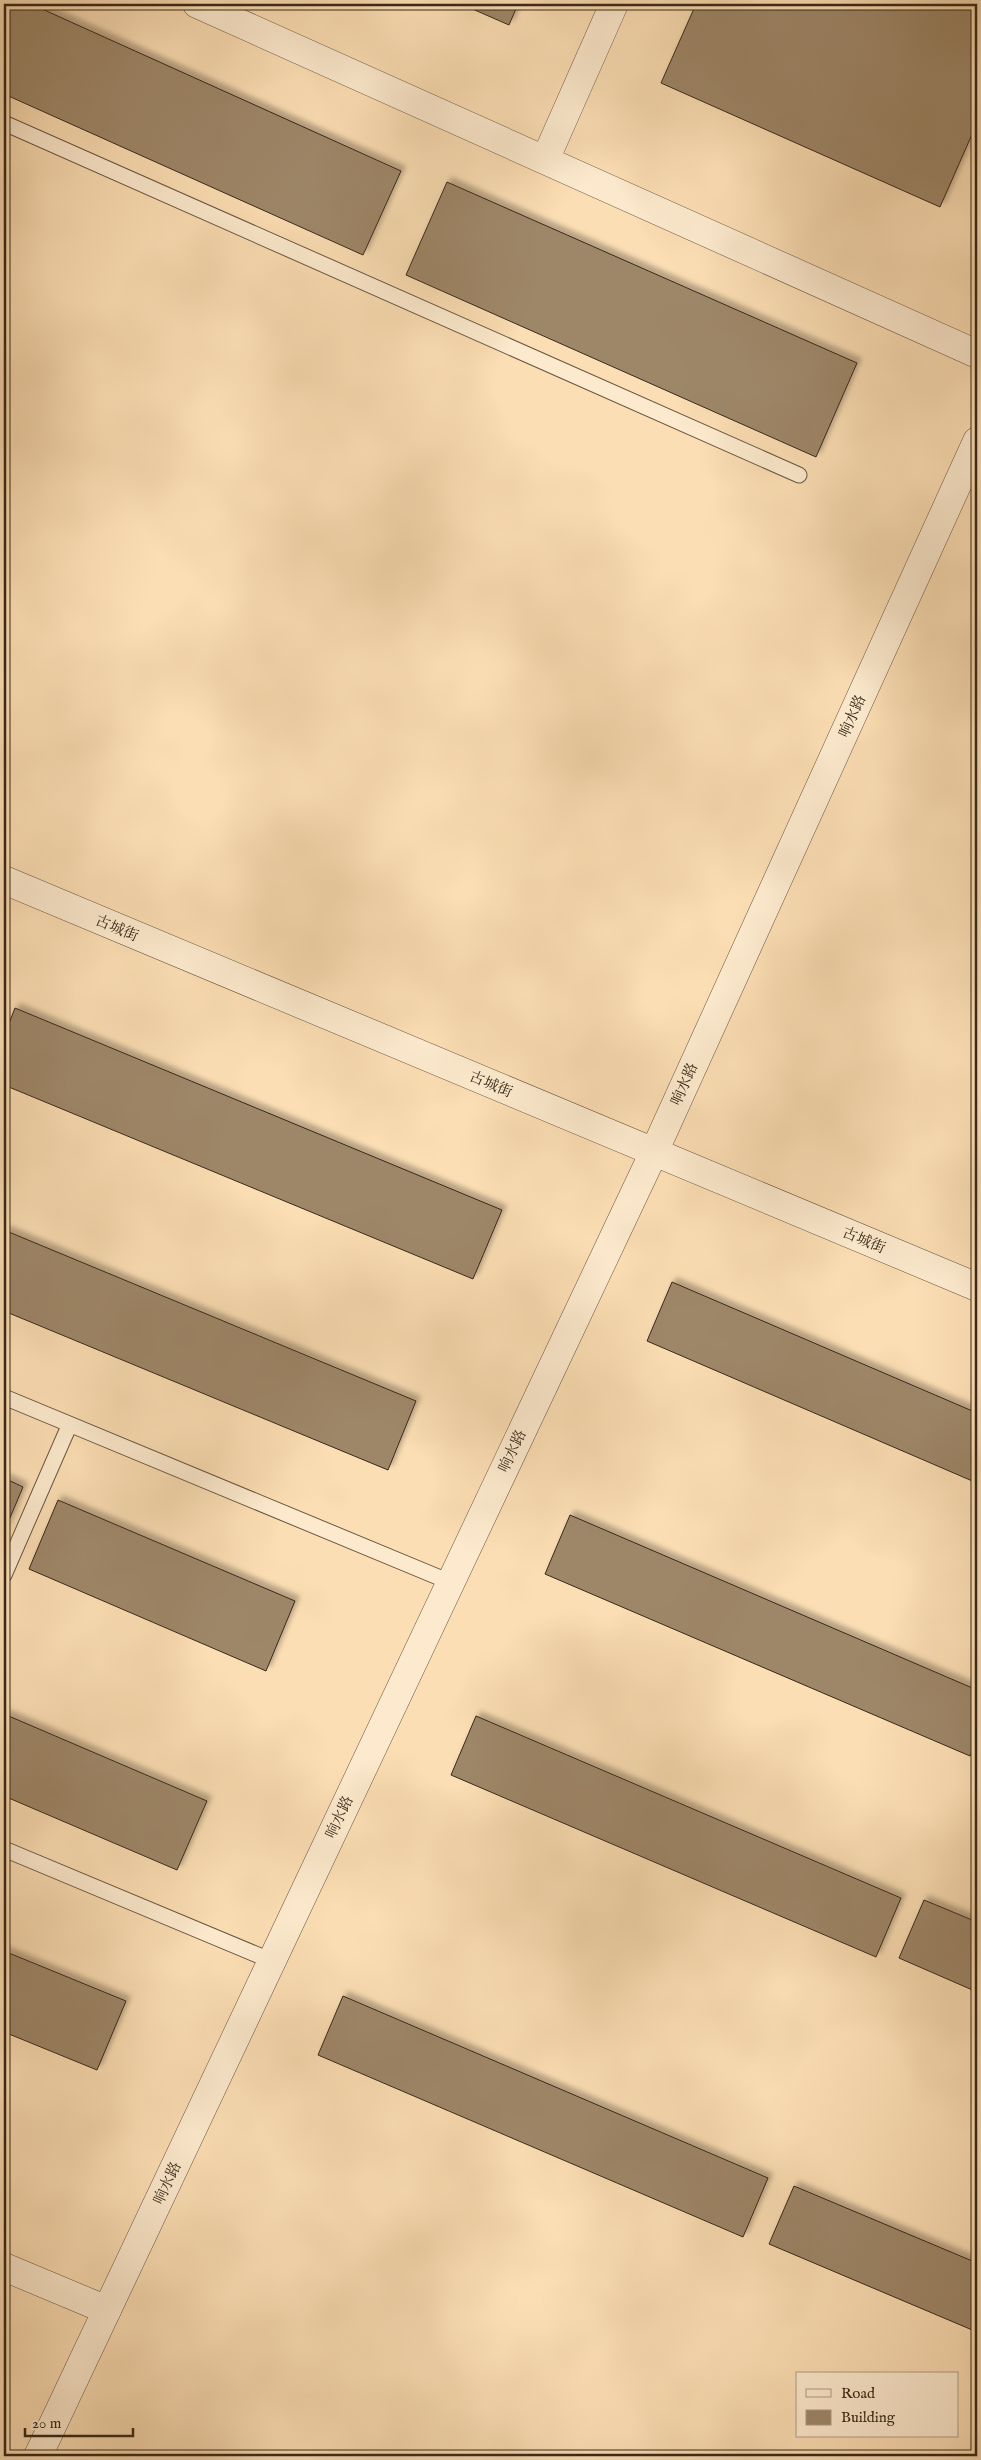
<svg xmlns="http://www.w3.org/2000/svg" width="981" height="2460" viewBox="0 0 981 2460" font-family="'IM FELL English','Noto Serif SC',serif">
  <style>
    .building { fill: #9e8769; stroke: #382918; filter: url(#shadow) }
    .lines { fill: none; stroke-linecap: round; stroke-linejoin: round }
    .service-casing { stroke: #69563f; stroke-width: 17 }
    .minor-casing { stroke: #69563f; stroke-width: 29 }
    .tertiary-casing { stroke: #69563f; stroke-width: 29 }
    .service { stroke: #fdeace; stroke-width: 15 }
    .minor { stroke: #fdeace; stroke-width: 28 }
    .tertiary { stroke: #fdeace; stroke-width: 28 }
    .labels { text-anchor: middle; stroke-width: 4; stroke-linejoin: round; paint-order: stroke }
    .street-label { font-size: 15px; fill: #382918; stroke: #fdeace }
  </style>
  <defs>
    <filter id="shadow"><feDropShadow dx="4.5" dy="-4.5" stdDeviation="2.5" flood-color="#0004"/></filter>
  </defs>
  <rect width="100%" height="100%" fill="#fcdeb4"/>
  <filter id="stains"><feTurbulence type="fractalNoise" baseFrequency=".004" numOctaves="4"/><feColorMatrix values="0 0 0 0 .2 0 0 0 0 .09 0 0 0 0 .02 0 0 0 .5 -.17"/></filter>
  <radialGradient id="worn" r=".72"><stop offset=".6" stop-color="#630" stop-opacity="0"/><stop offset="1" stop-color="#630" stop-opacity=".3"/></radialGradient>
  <!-- building -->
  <path class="building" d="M4,4H31L401,171L363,255L4,94Z
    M461,4H518L509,25Z
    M696,4H977V123L940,207L661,83Z
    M447,182L857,363L816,457L406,275Z
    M15,1008L502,1210L473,1279L4,1085V1036Z
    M4,1230L416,1401L388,1470L4,1311Z
    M672,1282L977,1413V1483L647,1341Z
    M4,1478L23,1487L4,1532Z
    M58,1500L295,1601L266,1671L29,1569Z
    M570,1515L977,1690V1739L970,1756L545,1574Z
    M4,1714L207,1801L177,1870L4,1796Z
    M476,1716L901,1898L876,1957L451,1775Z
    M924,1900L977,1922V1992L899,1958Z
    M4,1951L126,2001L97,2070L4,2032Z
    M343,1996L768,2178L743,2237L318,2055Z
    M794,2186L977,2263V2332L769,2244Z"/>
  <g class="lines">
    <!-- service casing -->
    <g class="service-casing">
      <path id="service" d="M4,123L799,475
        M4,1397L450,1582
        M4,1575L69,1426
        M4,1849L272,1961"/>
    </g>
    <!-- minor casing -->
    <g class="minor-casing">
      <path id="minor" d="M197,4L977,354
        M545,160L614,4
        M4,2267L107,2310"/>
    </g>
    <!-- tertiary casing -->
    <g class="tertiary-casing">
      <path id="tertiary" d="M4,880L977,1287
        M38,2456L654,1152L977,441"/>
    </g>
    <!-- service -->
    <use href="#service" class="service"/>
    <!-- minor -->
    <use href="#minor" class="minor"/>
    <!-- tertiary -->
    <use href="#tertiary" class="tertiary"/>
  </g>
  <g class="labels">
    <!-- street labels -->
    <g class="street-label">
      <text transform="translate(852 716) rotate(-66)" y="5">响水路</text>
      <text transform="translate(117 928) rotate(23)" y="5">古城街</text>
      <text transform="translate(491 1084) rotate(23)" y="5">古城街</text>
      <text transform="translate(684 1084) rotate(-66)" y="5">响水路</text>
      <text transform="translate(864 1240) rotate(23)" y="5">古城街</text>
      <text transform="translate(512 1451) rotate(-65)" y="5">响水路</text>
      <text transform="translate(339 1817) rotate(-65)" y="5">响水路</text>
      <text transform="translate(167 2183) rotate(-65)" y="5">响水路</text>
    </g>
  </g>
  <!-- margin -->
  <rect width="981" height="2460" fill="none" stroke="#fcdeb4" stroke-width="20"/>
  <rect x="5" y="5" width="971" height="2450" fill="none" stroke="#382918" stroke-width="2.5"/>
  <rect x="10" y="10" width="961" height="2440" fill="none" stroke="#382918"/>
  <!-- legend -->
  <rect x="796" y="2372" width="162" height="65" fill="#fdeace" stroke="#ae9d85"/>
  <rect x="806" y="2389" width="25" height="8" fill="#fdeace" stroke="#ae9d85"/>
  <text x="841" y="2398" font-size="15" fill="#382918">Road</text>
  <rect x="806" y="2410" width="25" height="15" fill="#9e8769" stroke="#ae9d85"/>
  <text x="841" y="2422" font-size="15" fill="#382918">Building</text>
  <!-- scale -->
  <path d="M25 2428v8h108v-8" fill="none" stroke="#382918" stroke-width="2.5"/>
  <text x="32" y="2428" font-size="15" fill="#382918" stroke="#fdeace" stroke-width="4" paint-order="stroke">20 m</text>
  <rect width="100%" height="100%" filter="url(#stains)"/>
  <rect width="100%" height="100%" fill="url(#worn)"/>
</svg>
